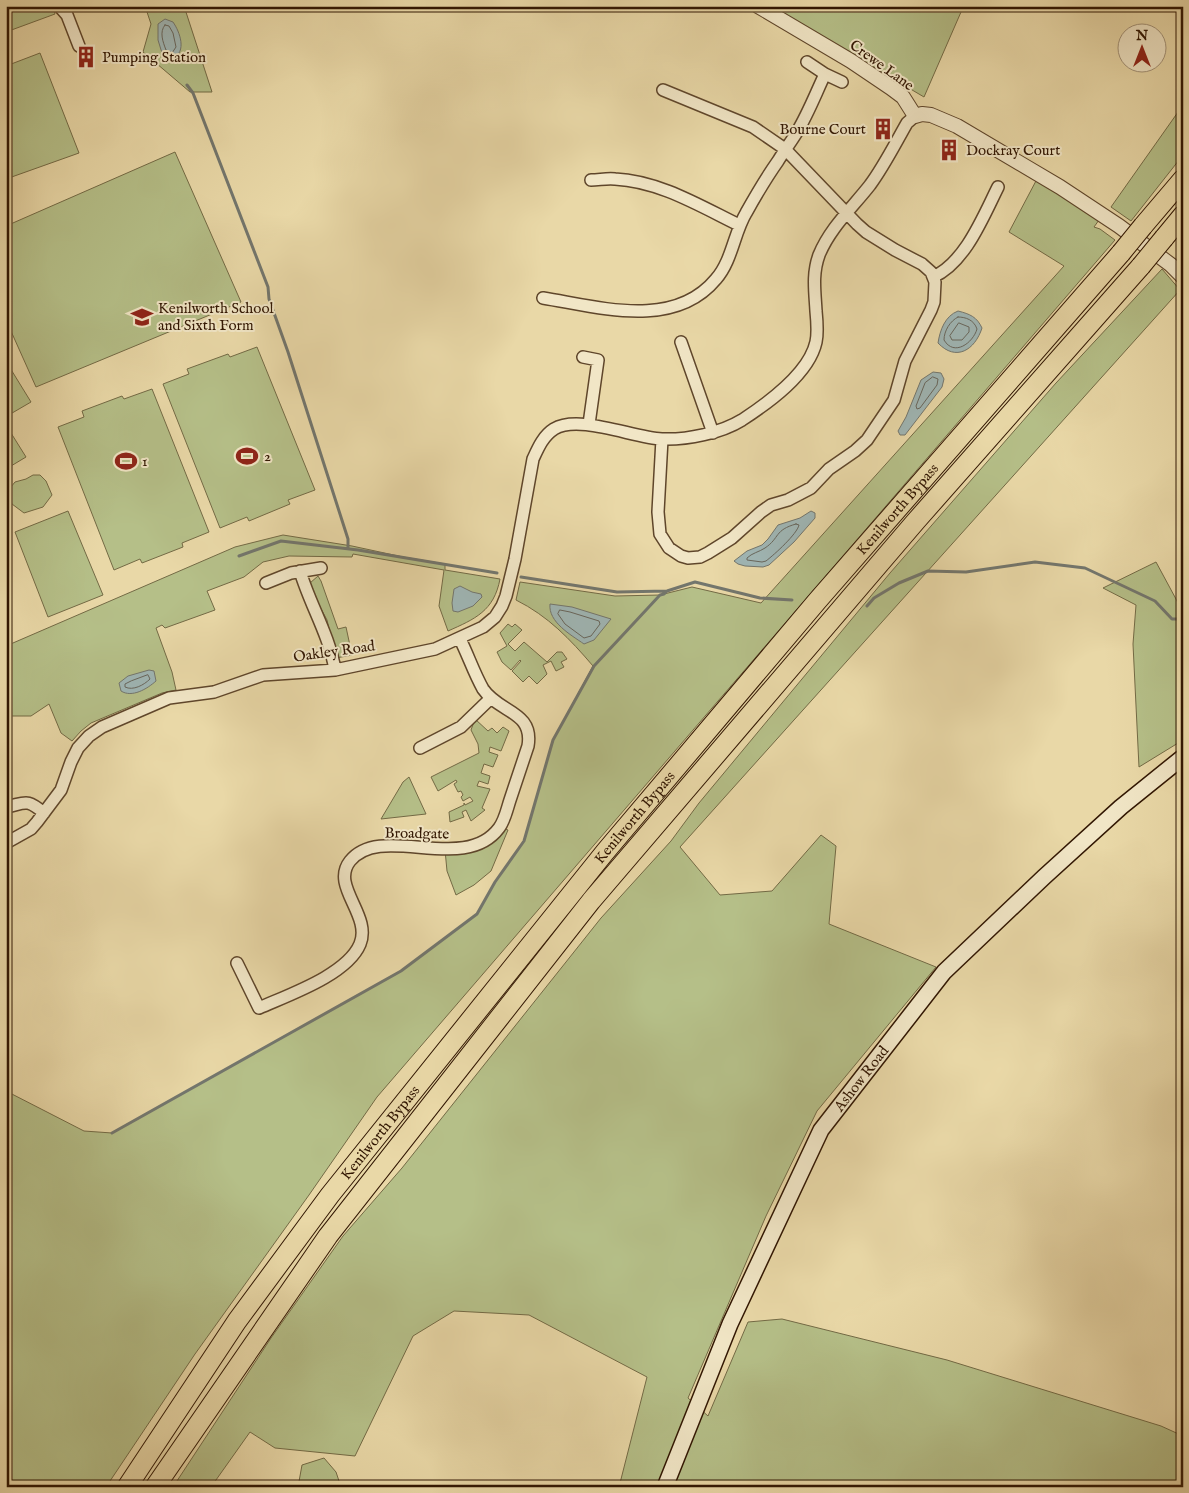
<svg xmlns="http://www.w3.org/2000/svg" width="1189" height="1493" viewBox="0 0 1189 1493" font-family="'IM FELL English',serif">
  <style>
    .green { fill: #b5bf88; stroke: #736a45 }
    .water { fill: #9fb6b5; stroke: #73766d }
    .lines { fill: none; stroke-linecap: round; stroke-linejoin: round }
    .shore { stroke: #68665c; stroke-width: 1 }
    .stream { stroke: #73766d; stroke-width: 3 }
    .minor-casing { stroke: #5f462b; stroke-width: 14 }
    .tertiary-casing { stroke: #5f462b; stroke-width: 16 }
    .secondary-casing { stroke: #311602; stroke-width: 18 }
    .trunk-casing { stroke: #311602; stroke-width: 21 }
    .minor { stroke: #f1e6c6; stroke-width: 11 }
    .tertiary { stroke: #f1e6c6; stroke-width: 14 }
    .secondary { stroke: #f1e6c6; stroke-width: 15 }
    .trunk { stroke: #e9d8a7; stroke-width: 19 }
    .trunk-bridge-casing { stroke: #311602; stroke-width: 21; stroke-linecap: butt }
    .trunk-bridge { stroke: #e9d8a7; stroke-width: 19 }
    .labels { text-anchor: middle; stroke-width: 4; stroke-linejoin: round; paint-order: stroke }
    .poi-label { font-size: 15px; fill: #311602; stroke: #f1e6c6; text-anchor: start }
    .street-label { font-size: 15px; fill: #311602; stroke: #f1e6c6 }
  </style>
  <rect width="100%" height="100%" fill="#e9d8a7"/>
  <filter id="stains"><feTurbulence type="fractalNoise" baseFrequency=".004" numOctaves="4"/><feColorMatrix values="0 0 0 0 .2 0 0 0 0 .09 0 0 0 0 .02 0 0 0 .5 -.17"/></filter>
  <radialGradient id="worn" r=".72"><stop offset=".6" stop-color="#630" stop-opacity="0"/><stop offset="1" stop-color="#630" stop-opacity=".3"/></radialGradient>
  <!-- green -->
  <path class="green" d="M6,6H48L54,11L55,14L6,32Z
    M145,6H184L212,92H190L143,52L151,24Z
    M770,6H968L961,12L924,97Z
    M40,53L79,153L6,179V66Z
    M1183,105V155L1131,221L1111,207Z
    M175,152L241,302L36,387L6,320V226Z
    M1037,179L1099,220L1094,227L1100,229L1115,240L377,1097L309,1195L195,1354L106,1487H6V1091L84,1131L112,1133L401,971L477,914L495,882L524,841L553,740L593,666C570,639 548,616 516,600L520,582L615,596L660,595L692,587L761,603L1064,266L1009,232Z
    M1162,269L1180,290L680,847L720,895L772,891L821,835L836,846L829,924L936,967L817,1111L766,1216L688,1398L708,1416L748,1322L782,1319L947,1360L1161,1426L1183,1436V1487H619L647,1377L529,1315L454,1311L413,1336L355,1456L275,1448L250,1432L211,1487H173L271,1338L343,1236L402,1168L601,918L671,841L699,803L890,573L1056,383Z
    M257,347L315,490L288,500L290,504L249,521L247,517L220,528L163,384L189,374L187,369L228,354L230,357Z
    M7,363L31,402L7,416L6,363Z
    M152,389L209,532L182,543L183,547L142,563L140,559L114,570L58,427L84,417L82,411L122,396L124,399Z
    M6,425L26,457L6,469Z
    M33,475H40L46,481L52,495L43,507L24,513L12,504L6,493L15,482L26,479Z
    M68,511L103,595L48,617L15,532Z
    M283,535L352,546L403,557L445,564V570L500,579C494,611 475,619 448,631L439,606L444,570L353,554L352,557L289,556L263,562L244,577L207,591L215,610L165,628L162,625L156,628L172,672L176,690L162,693L91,723L81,731L72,741L61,733L49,704L31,716H6V646L235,547Z
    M1156,562L1183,612V740L1139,767L1133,644L1136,605L1103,588Z
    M318,576L321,581L338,629L346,627L352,655L336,658L327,620L310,588V583Z
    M508,624L512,627L515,624L522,630L508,644L515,651L524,642L547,662L557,652H562L567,659L561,662L564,667L556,671L551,661L543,665L547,674L537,684L529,676L523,682L512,671L521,661L520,660L511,670L502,662L497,652L507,646L500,633Z
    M475,719L488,731L492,728L497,733L503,727L509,731L501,751L490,747L489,752L498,755L493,767L484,764L481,773L490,776L488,784L479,781L477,786L490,789L482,808L485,810L471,821L466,810L462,812L464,817L450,822L449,812L464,805V803L465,805L473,801L470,797L463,801L461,797L463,795L461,791L458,792L454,784L457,782L456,780L438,791L431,777L479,753L478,744L471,730Z
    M409,777L426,814L381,819L403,782Z
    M500,827L508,830L491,871L474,885L456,895L447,871L445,850L462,848Z
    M324,1458L336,1472L341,1487H298L302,1465Z"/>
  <!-- water -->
  <path class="water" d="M165,19L173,22C180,32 187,52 173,58L162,53L158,40V24Z
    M958,311C970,314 977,317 982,328C975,350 956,362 938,343C940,330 945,316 958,311Z
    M933,372L941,373L944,379L942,387L905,435H900L898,431L906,417L921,380Z
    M811,511L815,513V518L794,542L769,565L763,567L745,566L738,564L734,561L747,551L762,545L768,539L778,525L800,518Z
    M460,586L472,592L481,594L482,597L473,606L458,612L453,611L452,603L454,589Z
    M550,604L572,607L611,619L594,640L584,644C571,635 548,622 550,604Z
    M149,670L154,671L156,681C147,689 132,698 121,691L119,683L128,676Z"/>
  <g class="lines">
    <!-- shore -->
    <path class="shore" d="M165,25L169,26L173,33L176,47L172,53L166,50C163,42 159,32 165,25Z
      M958,317C966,317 974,320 977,329C973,343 954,357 944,340C944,331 950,321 958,317Z
      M959,323L969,327V332L962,340H952L950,336Z
      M933,377L938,379L937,385L920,408L917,409L916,406L925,383Z
      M796,524L799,525C797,534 775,554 766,561L762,562L747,560V558C752,553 759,552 765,548C780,538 774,530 796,524Z
      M560,610L570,612L599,621L600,624L591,636L584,638L565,624L558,614Z
      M148,675L150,679C144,685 133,691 125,687V684L131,681Z"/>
    <!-- stream -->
    <path class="stream" d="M187,85L193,93L268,287L269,299L288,352L348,539V548
      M239,556L281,541L358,550L497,573
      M521,577L617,592L667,591L695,582L760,598L792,600
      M867,606L874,598L899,583L928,571L966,572L1035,562L1085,568L1155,601L1172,619H1183
      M112,1133L401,971L477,914L495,882L524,841L553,740L594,666L660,595L664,594L667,591"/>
    <!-- minor casing -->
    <g class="minor-casing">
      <path id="minor" d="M59,6L67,15L79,46
        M825,74L842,82
        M591,180C599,180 607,178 615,179C659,181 700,206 739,225
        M933,277C965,263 983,217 998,187
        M543,298C599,307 674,330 716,279C732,261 734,233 746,213C756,195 766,178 778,161C784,151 791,142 797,132C808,114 816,93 825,74L807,62
        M681,342L713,433
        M583,357L598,360L589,424
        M662,439L658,512L660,534L669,548L681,556L688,558L700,557L708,553L732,538L761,512L771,505L788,500L811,488L829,469L855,451L867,440L894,400L905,361L931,310L934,302L935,282L931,272L922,264L895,250L866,232L857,224L785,149L753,127L663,90
        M300,571C310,605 329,634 335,670
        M266,583L291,573L321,568
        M420,748L461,727L491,698
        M6,807C26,803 26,798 44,813
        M6,843L31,829L37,822L61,790L71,762L78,748L89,736L102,727L169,698L214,692L263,675L335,670L435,649L483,627L495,617L502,606L506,596L515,559L533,459C538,448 543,436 554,429C579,414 634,438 662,439C687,440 721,433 742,420C768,403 809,374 816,342C818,333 817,321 816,311C815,292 812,274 819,255C830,228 852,208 870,185C884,166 895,144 907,123L915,116
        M237,963L259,1008C288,995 347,975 360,944C372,915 330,886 350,861C381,822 464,875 499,828C505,820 507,809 510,800C516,782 522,764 528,746C534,711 499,713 483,689C474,673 468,655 460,639"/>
    </g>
    <!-- tertiary casing -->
    <g class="tertiary-casing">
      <path id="tertiary" d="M758,6L851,61L891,88L903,97L915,116L922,114L931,115L957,126L1060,187L1119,226L1171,265L1183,277"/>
    </g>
    <!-- secondary casing -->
    <g class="secondary-casing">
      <g id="secondary">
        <path id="s1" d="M665,1487L730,1324L821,1130L944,972L1044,877L1121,807L1183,757"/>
      </g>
    </g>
    <!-- trunk casing -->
    <g class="trunk-casing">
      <g id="trunk">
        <path d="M1143,226L1183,179"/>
        <path d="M1164,238L1183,215"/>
        <path id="s2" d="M127,1487L237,1321L330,1195L605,852L818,600L1121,253"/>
        <path d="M155,1487L328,1236L591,901L916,521L1141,266"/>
      </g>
    </g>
    <!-- minor -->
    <use href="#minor" class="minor"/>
    <!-- tertiary -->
    <use href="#tertiary" class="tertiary"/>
    <!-- secondary -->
    <use href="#secondary" class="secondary"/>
    <!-- trunk -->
    <use href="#trunk" class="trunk"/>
    <!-- trunk-bridge casing -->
    <g class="trunk-bridge-casing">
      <path id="trunk-bridge" d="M1121,253L1143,226
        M1141,266L1164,238"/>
    </g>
    <!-- trunk-bridge -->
    <use href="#trunk-bridge" class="trunk-bridge"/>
  </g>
  <!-- icons -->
  <defs>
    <g id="building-bare" transform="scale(1.725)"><path d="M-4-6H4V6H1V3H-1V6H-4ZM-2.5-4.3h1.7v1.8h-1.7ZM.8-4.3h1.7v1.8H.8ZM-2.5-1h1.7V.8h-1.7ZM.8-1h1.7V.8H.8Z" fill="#8f2418" stroke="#f1e6c6" stroke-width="2.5" paint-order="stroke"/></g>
    <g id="school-bare" transform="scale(1.725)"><path d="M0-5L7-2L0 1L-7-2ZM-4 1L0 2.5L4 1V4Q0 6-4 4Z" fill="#8f2418" stroke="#f1e6c6" stroke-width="2.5" paint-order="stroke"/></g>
    <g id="stadium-bare" transform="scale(1.725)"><path d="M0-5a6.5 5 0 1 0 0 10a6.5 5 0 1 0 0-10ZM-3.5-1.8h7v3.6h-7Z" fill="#8f2418" stroke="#f1e6c6" stroke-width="2.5" paint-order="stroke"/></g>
  </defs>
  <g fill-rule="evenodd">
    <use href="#building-bare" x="86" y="57"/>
    <use href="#building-bare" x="883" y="129"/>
    <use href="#building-bare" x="949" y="150"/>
    <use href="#school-bare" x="142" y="317"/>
    <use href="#stadium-bare" x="247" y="456"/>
    <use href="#stadium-bare" x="126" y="461"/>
  </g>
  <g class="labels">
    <!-- poi labels -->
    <g class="poi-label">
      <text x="102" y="62">Pumping Station</text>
      <text x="866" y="134" text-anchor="end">Bourne Court</text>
      <text x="966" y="155">Dockray Court</text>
      <text x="158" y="313">Kenilworth School<tspan x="158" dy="17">and Sixth Form</tspan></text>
      <text x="264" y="461">2</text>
      <text x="142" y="466">1</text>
    </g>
    <!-- street labels -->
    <g class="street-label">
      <text transform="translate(882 65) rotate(36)" y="5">Crewe Lane</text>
      <text dy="5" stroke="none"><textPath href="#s2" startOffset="1246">Kenilworth Bypass</textPath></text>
      <text transform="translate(334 651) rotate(-8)" y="5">Oakley Road</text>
      <text dy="5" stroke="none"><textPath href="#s2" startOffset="841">Kenilworth Bypass</textPath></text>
      <text transform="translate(417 833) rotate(1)" y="5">Broadgate</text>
      <text dy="5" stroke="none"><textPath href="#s1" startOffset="455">Ashow Road</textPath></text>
      <text dy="5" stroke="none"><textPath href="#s2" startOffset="436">Kenilworth Bypass</textPath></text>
    </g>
  </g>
  <!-- margin -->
  <rect width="1189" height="1493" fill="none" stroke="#e9d8a7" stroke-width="25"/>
  <rect x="8" y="8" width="1174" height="1478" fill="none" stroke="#311602" stroke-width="2.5"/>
  <rect x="12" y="12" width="1164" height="1468" fill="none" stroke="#311602"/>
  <!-- north arrow -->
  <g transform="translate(1142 48)"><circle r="24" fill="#f1e6c6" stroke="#a49378"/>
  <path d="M0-4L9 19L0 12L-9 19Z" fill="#8f2418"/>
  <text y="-8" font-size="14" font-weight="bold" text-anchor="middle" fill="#311602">N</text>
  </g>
  <rect width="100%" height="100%" filter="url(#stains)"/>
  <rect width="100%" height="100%" fill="url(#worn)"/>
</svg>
